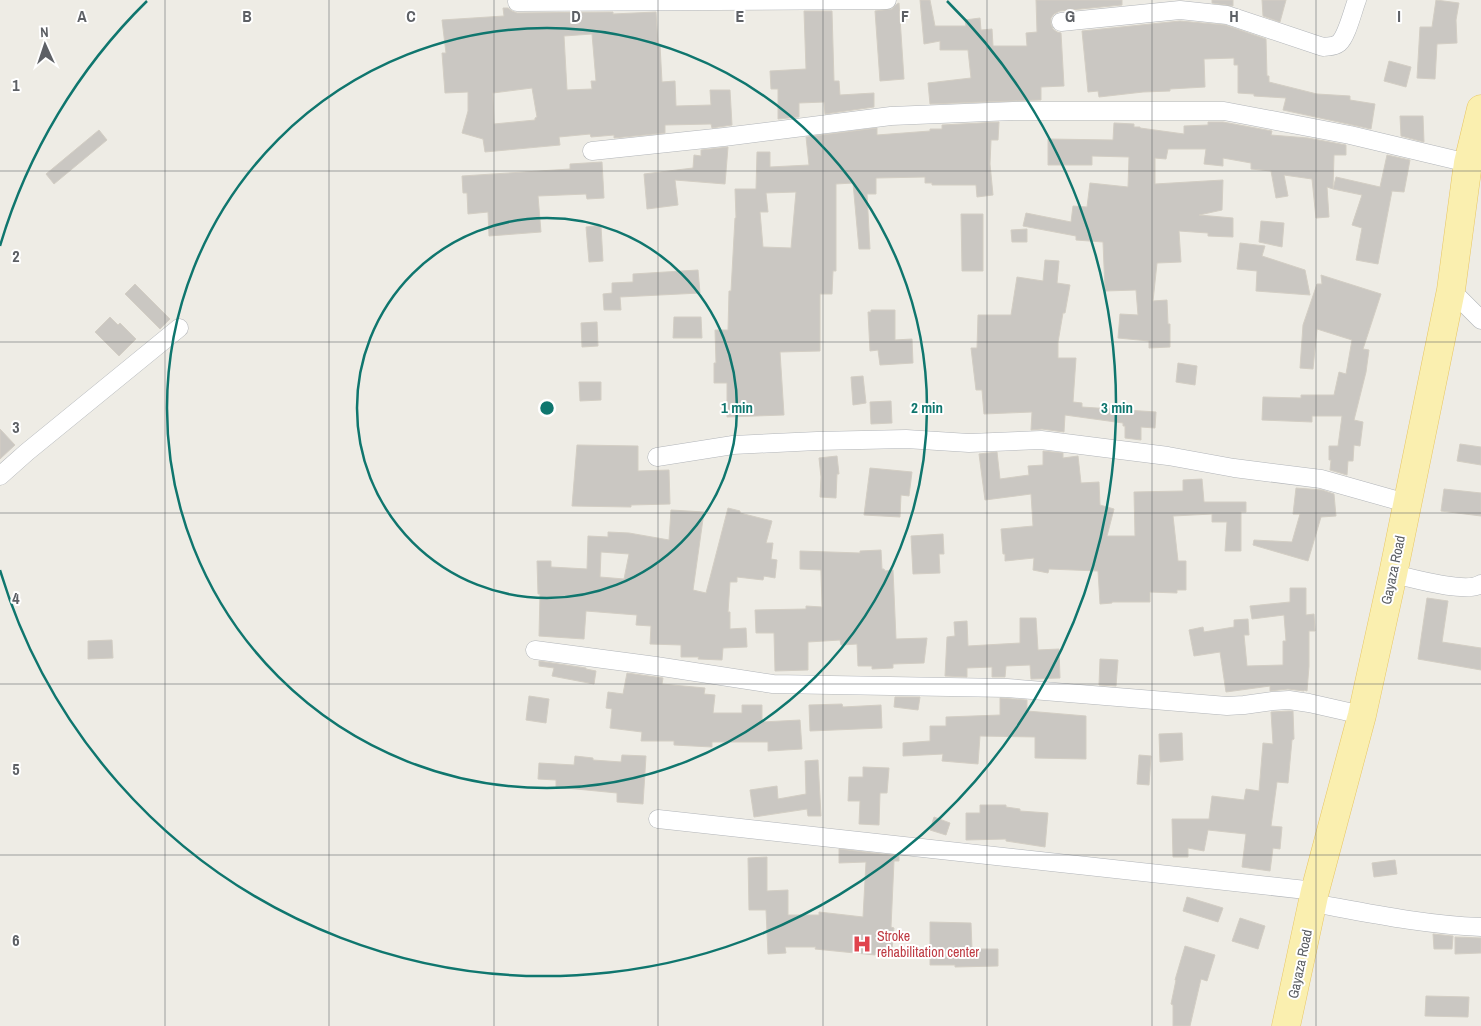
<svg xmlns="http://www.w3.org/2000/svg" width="1481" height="1026" viewBox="0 0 1481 1026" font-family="'Archivo Narrow',sans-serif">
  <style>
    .building { fill: #cac7c2; stroke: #d3cec4; fill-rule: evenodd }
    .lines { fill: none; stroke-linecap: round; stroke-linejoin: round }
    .minor-casing { stroke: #b2b5b9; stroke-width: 19 }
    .primary-casing { stroke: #e8c664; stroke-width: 29 }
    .minor { stroke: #fff; stroke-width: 18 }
    .primary { stroke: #faefaf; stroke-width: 28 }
    .grid { fill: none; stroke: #5d6065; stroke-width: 1; stroke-opacity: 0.55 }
    .ring { fill: none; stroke: #0f766e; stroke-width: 2.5 }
    .labels { text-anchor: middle; stroke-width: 4; stroke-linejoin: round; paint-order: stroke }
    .street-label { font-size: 14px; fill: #5d6065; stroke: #fff }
    .health-label { font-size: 14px; fill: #be3a42; stroke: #fff; text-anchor: start }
    .grid-label { font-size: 16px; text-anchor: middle; font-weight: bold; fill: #5d6065; stroke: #fff; stroke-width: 4; stroke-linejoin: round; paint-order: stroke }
    .centre { fill: #0f766e; stroke: #fff; stroke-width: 2.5 }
    .ring-label { font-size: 15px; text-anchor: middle; font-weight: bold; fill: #0f766e; stroke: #fff; stroke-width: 4; stroke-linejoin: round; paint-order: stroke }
  </style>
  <rect width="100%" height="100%" fill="#eeece5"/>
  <!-- building -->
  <path class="building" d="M920,0H930L935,26H966L965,20L980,18L981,30L992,29L993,46H1027L1026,33L1037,32L1036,0H1122V5L1060,11L1054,14L1051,18V24L1053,29L1057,32L1061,33L1064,86L1041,87V100L930,104L928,83L971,78L968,50H940V41L924,44Z
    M1212,0H1233V6L1212,3Z
    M1262,0H1286L1280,22L1263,16Z
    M1436,0L1459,3L1456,20L1457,43L1437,44L1435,79L1417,78L1420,27H1432Z
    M899,3L904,79L880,81L875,11L892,9L897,4Z
    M503,8H508L512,11L517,13L613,12V14L656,12L658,45H660L662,82L675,81L676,106L711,105L710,90H730L732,125L712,128L711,124L665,125V133L614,138V135L591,137L590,134L559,137L560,145L485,152L483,139L462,133L468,111V92L445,93L442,53H446L442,20L504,16ZM592,34L596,81H591L592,89L567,90L564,36ZM532,88L537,117L535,118V120L494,124L493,93Z
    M804,11H832L834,81H839L840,95L874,93V107L825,114L824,102L799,103V117L778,119V89H771L770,71L806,69Z
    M1180,21L1225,25L1266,39L1267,76H1269V82L1317,94L1350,96V100L1375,104L1371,129L1283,110L1286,98L1254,96V94L1238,93V65H1234V58L1204,59L1205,87L1170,89V91L1143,92L1099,97L1098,91L1088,92L1082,31Z
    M1389,61L1411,67L1406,87L1384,81Z
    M1400,116H1423L1424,142L1401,136Z
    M999,122L998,140H991L990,164L993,195L977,197L976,185H932V183H925V177L876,178V194H867L870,249H859L853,183L836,184V271H833L832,294H820V351L780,352L784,415L727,417V383H714V363H716L715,330H728L729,291H731L735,218H736L735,189H756L757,152H770V167L809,165L806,137L877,128V135L930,131V129H942V125ZM796,192L791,248L763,247L760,212H768L766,193Z
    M1208,122H1223L1272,131L1271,135L1308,138L1346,145V155H1334L1333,189L1327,187L1329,217L1316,218L1312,179L1284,175L1288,196L1276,198L1271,171L1251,169V163L1223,158V166L1204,164L1206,149H1168L1166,159L1155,158V184L1223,180L1222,210L1199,215L1233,218V237L1208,236V233L1179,231L1181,262L1157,263L1153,301L1167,300L1168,324H1170V347L1149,348V341L1118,338L1120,314L1138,315L1136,290L1105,291L1103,242L1076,240V236L1023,226L1026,213L1071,222L1073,206L1087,207L1090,183L1128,187L1129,157L1092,156V165H1048V139L1113,140L1114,123L1134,124V127H1140V128L1184,134V126L1208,125Z
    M99,130L107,140L54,184L46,174Z
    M728,147L725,184L675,180L678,205L647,209L644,174L693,168L694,155L701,156V150Z
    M1387,155L1410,160L1404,192L1392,191L1378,264L1356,260L1362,228L1352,225L1362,195L1333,189L1336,177L1380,187Z
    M602,162L604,198L587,199L586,194L538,196L541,232L489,236L488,212L468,214L467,193H463L462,176L570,169V164Z
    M961,214H983V271H962Z
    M1261,221L1284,223L1282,247L1259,242Z
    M594,226H601L603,261L589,262L586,227Z
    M1027,229V242H1012L1011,230Z
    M1240,243L1265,246L1262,256L1305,270L1310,295L1256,291L1257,271L1237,269Z
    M1045,260L1059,261L1057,283L1070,285L1065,313H1063L1058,342V358H1076L1073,402L1082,403V407L1156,412L1155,428L1141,427V440L1125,438V426H1123V423L1065,415L1064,432L1042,429L1031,430L1032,412L984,414L982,390H976L971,348H977L978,315H1011L1017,277L1043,281Z
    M698,270L700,293L620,297L621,310H604L603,294L612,293V283L633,282V274Z
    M1321,275L1381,294L1363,349L1369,350L1366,372L1354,420L1363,422L1360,446L1354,445L1353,461H1348L1347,475L1330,470L1331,460H1329V446H1338L1342,416H1312V422L1262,420L1263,397L1301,398V395H1334L1339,372L1346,374L1352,340L1317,329L1313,369L1300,368L1303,325L1317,284H1322Z
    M135,284L170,319L160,329L125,294Z
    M871,310H895V340L912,339L913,363L880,365L878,350L870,351L868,312H871Z
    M110,317L118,325L120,323L136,339L119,356L95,332Z
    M674,317H701L702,338H673Z
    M597,322L598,346L582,347L581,323Z
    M1178,363L1197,366L1195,385L1176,382Z
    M863,376L866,403L853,405L851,377Z
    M579,382H601V400L580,401Z
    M891,401L892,423L871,424L870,402Z
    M0,429L15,445L0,459Z
    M1460,444L1481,447V465L1457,461Z
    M577,445L638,446V471L669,470L670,504L631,505V507L572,506Z
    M1043,451L1063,453V458L1078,456L1081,483L1099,482L1100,505L1114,509L1107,536H1135L1134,492L1183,491V480L1202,479L1204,502H1246V512H1241V551H1225L1227,522H1212V514L1173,516L1178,561H1186V590H1177V593L1150,592V602H1112V603L1100,604L1098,571L1049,569L1048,573L1033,570L1034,558L1005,561V554H1003L1001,529L1033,526L1031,494L985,500L979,454L997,452L1000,479L1029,475L1028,466L1043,465Z
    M837,456L839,474H837L836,498L820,497L821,477L819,458Z
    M870,468L912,472L909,496L901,495L900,517L864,515Z
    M1296,488L1322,490L1334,494L1336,516L1321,517L1308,561L1253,545L1254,540L1292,542L1300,514H1293Z
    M1444,489L1481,493V516L1441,511Z
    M728,508L740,511V513L772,521L766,543H773L771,559L777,560L775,578L764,576L763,580L737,577V582H730L728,612H730V629L746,628L747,647L723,648L722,660L698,659L699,657H681V645L650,644L651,626L636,625L637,615L586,611L584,639L539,636L540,594H538L537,561H551V567L587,569L588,536L608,537V532L629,533L669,540L671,510L704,512L693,590L706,593ZM601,552L629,554L624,579L600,577Z
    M943,534L944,554H939L940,573L913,574L911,536Z
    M881,550L882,569H884L885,571L893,570L896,639L927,638L924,663L893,664V668L872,669V666H858L857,644L841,645L840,640L808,642V670L775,671L774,633H756L755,610L806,609V606L822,607L821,570L800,569V551L860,553V551Z
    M1290,588H1306V615L1314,614L1315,631H1309V666L1307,691L1304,690V691L1288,689L1270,691V686L1226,692L1220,652L1194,656L1189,630L1203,627L1204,632L1234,627V620L1248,619L1249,635H1244L1247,666L1283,665V641H1286L1284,615L1252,619L1250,606L1290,602Z
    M1427,598L1448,601L1442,642L1481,648V670L1418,659Z
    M1020,618H1036L1038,650L1059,649L1060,678L1031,679L1030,665L1006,666L1005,677H992V667L967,668V677L945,676L947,637L955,636L954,622L967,621L968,646L1020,643Z
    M112,640L113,658L88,659V641Z
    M1100,659L1118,660L1116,686L1099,685Z
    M539,661L586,668V669L596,671L594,684L552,676L554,668L539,666Z
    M627,673L663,678L662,684L705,688L704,694L715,695L713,713H742V705H762V722L800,720L802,749L768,751V742H712V747L674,745V741H641L642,732L610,728L612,709L606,708L608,692L623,694Z
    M529,696L549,699L546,723L526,720Z
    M895,697H920L918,710L894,707Z
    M1000,698L1027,700V711L1086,716V759L1035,758V737L980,736L978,764L942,761L943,754L903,756V743L930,741V726H946V717L1000,715Z
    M842,704L843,707L881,705L882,728L810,731L809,705Z
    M1289,711H1293L1294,739L1292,740L1288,783L1277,782L1271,826L1282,827L1280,849L1273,848L1270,871L1242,867L1246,834L1208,830L1204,851L1188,848V857H1173L1172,819H1209L1212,796L1244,800L1246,789L1259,791L1263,743L1273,744L1271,712Z
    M1182,733L1183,760L1160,762L1159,734Z
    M622,755L646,756L643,804L617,802V793L556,787V780L538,779L539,763L574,765L575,756L593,758V760L621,762Z
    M1139,755L1151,756L1149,785L1137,784Z
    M818,760L821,816H808L807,809L754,817L750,790L777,786L778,799L806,794L805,761Z
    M863,767L889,768L887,793H880L879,825L859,824L860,801H848L849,777H863Z
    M980,805H1006V807L1020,809V811L1048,813L1045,847L1006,841V839L966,840V813H980Z
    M934,817L950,823L946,835L930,830Z
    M839,849L899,856V861H894L891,927L894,928L892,950L876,948L875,955L815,949L816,947H785L786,953L768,954L766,910H749L748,858L767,857V891L788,890V915H819V912L863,917L866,862L839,863Z
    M1395,860L1397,874L1374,877L1372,863Z
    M1187,897L1223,908L1218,922L1183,911Z
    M1240,918L1265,926L1258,949L1232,941Z
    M930,922L971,923L972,949H998V966L955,967V965H930Z
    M1433,934L1453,936L1452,949H1434Z
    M1455,937L1481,938V953L1455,954Z
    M1185,946L1215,955L1207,981L1201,979L1190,1026H1173V1005L1171,1004L1176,980H1175Z
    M1426,996L1469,997L1468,1017L1425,1016Z"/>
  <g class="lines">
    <!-- minor casing -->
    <g class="minor-casing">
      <path id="minor" d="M517,2L887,0
        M1061,22L1180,10L1227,15L1323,47C1329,46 1334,47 1339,43C1347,36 1353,10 1357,0
        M592,151L724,137L891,116L1013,111H1224L1350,135L1468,163
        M1451,290L1481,320
        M657,457L733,445L817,441L906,439L969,443L1041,440L1168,456L1234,468L1321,479L1406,503
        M0,476L27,452L179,328
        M1393,574C1412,578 1465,594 1481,584
        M535,650L656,666L773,684L1007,688L1227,706L1244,705L1273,701L1289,700L1309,703L1362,715
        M658,819L1315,891
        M1313,903C1368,913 1425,925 1481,927"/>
    </g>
    <!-- primary casing -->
    <g class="primary-casing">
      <path id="primary" d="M1286,1026L1315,891L1362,715L1393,574L1451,290L1468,163L1481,109"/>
    </g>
    <!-- minor -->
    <use href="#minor" class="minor"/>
    <!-- primary -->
    <use href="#primary" class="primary"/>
  </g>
  <!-- grid -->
  <path class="grid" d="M165,0V1026M329,0V1026M494,0V1026M658,0V1026M823,0V1026M987,0V1026M1152,0V1026M1316,0V1026M0,171H1481M0,342H1481M0,513H1481M0,684H1481M0,855H1481"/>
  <!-- distance rings -->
  <g class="ring">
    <circle cx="547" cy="408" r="190"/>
    <circle cx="547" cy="408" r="380"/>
    <path d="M0 246A570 570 0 0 1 147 1M947 1A570 570 0 1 1 0 570"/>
  </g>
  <!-- icons -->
  <defs>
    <g id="hospital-bare" transform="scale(1.5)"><path d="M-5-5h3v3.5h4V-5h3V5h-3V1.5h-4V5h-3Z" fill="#e0444e" stroke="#fff" stroke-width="2.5" paint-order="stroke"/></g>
  </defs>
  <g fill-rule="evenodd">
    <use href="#hospital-bare" x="862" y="944"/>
  </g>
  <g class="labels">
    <!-- street labels -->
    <g class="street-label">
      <text transform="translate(1393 570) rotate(-78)" y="5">Gayaza Road</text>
      <text transform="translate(1300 964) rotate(-78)" y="5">Gayaza Road</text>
    </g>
    <!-- health labels -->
    <g class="health-label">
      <text x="877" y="941">Stroke<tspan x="877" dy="16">rehabilitation center</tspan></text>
    </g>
  </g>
  <g class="grid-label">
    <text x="82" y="22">A</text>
    <text x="247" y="22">B</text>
    <text x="411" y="22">C</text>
    <text x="576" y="22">D</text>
    <text x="740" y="22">E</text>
    <text x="905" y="22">F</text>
    <text x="1070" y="22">G</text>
    <text x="1234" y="22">H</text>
    <text x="1399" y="22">I</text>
    <text x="16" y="91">1</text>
    <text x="16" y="262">2</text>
    <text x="16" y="433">3</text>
    <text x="16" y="604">4</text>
    <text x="16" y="775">5</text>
    <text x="16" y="946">6</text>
  </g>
  <circle cx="547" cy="408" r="8" class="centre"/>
  <g class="ring-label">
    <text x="737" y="413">1 min</text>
    <text x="927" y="413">2 min</text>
    <text x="1117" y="413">3 min</text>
  </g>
  <!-- north arrow -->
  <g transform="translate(45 45) rotate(357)" stroke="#ffffff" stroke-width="4" paint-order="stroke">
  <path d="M0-4L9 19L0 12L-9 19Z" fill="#5d6065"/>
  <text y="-8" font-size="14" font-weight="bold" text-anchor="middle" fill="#5d6065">N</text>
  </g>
</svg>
